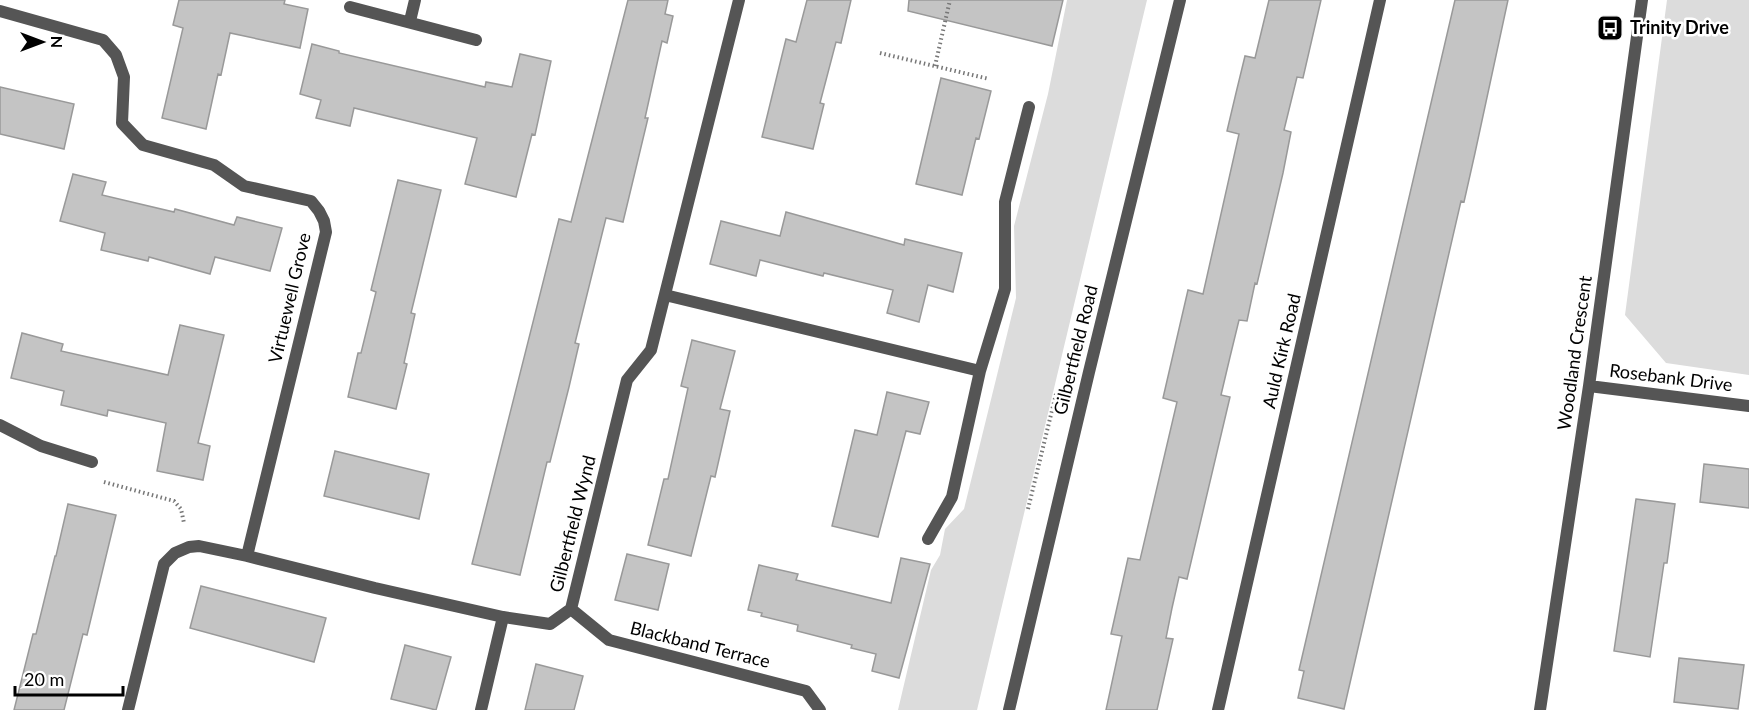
<svg xmlns="http://www.w3.org/2000/svg" width="1749" height="710" viewBox="0 0 1749 710" font-family="Lato,sans-serif">
  <style>
    .green { fill: #dcdcdc }
    .building { fill: #c4c4c4; stroke: #999; stroke-width: 1.5 }
    .lines { fill: none; stroke-linecap: round; stroke-linejoin: round }
    .path { stroke: #777; stroke-width: 4; stroke-dasharray: 1.5 3; stroke-linecap: butt }
    .minor { stroke: #555; stroke-width: 12 }
    .labels { text-anchor: middle; stroke-width: 5; stroke-linejoin: round; paint-order: stroke }
    .poi-label { font-size: 18px; font-weight: bold; fill: #000; stroke: #fff; text-anchor: start }
    .street-label { font-size: 18px; fill: #000; stroke: #fff }
  </style>
  <rect width="100%" height="100%" fill="#fff"/>
  <!-- green -->
  <path class="green" d="M1067,0H1147L977,710H898L931,570L940,555L945,529L964,509L1016,298L1014,226L1048,94Z
    M1667,0H1749V375L1666,363L1625,315Z"/>
  <!-- building -->
  <path class="building" d="M179,0H285L284,4L308,9L300,48L230,33L221,75L218,74L206,129L162,118L183,28L173,25Z
    M628,0H668L665,14L673,16L667,43L662,41L645,118H648L623,222L606,218L575,343L579,344L569,387L550,462H547L520,575L472,564L559,219L571,222Z
    M807,0H851L841,43L836,42L820,103L824,104L813,149L762,137L786,39L796,42Z
    M909,0H1063L1052,46L908,11Z
    M1269,0H1321L1303,78L1297,77L1284,130L1291,132L1283,173L1257,284L1255,283L1247,321L1239,320L1230,357L1221,395L1230,397L1187,579L1179,577L1172,608L1166,638L1173,639L1157,710H1106L1122,636L1111,634L1120,594L1128,558L1140,560L1177,402L1163,398L1188,290L1203,294L1239,134L1227,131L1236,93L1245,56L1255,58Z
    M1455,0H1508L1475,153L1464,202L1461,201L1344,709L1298,698L1304,671L1299,670Z
    M312,44L339,51V53L485,87L486,82L512,87L520,54L551,61L535,135L532,134L516,197L465,184L477,138L354,108L350,126L316,118L321,100L300,94Z
    M941,78L991,91L979,139L976,138L962,195L916,184Z
    M0,87L74,104L64,149L0,134Z
    M73,174L106,182L102,195L174,212L175,209L234,225L237,217L282,228L270,271L215,257L210,274L149,257L148,261L101,250L105,233L60,221Z
    M398,180L441,190L411,313L415,314L404,363L407,364L396,409L348,397L358,353H361L376,292L371,290Z
    M786,212L904,245L905,239L962,253L953,292L928,285L919,322L887,313L893,290L824,273L823,276L760,260L756,276L710,264L721,221L780,236Z
    M180,325L224,335L198,443L210,446L203,480L157,471L166,423L108,410L107,416L61,405L64,391L11,378L22,333L63,344L61,351L168,375Z
    M692,340L735,351L720,409L730,411L715,477L711,476L691,556L648,545L664,479H668L688,388L681,386Z
    M887,392L929,402L920,434L906,431L878,537L832,526L855,430L877,435Z
    M335,451L429,474L419,519L324,496Z
    M1704,464L1749,469V508L1700,502Z
    M1636,499L1675,504L1667,563H1664L1650,657L1614,651Z
    M68,504L116,515L87,635L83,634L64,710H14L33,634H36L55,556H56Z
    M627,554L669,564L658,610L615,600Z
    M901,558L930,564L899,678L872,671L876,654L851,648L852,645L797,631L798,625L761,616L762,613L748,610L759,565L798,574L796,580L891,603Z
    M201,586L326,618L314,662L190,628Z
    M405,645L451,657L436,710L391,699Z
    M1679,658L1744,665L1738,709L1674,702Z
    M536,664L583,676L574,710H525Z"/>
  <g class="lines">
    <!-- path -->
    <path class="path" d="M880,53L989,79
      M935,66L950,0
      M104,482L174,501L181,509L184,523
      M1028,509L1056,394"/>
    <!-- minor -->
    <path class="minor" d="M350,7L476,40
      M0,11L103,40L116,55L124,77L122,123L143,145L214,165L244,186L311,201L319,211L324,221L326,232L247,556
      M410,21L415,0
      M665,295L980,371
      M1589,386L1749,406
      M0,425L41,446L92,462
      M928,539L952,497L980,371L1005,289V202L1029,107
      M571,609L609,640L806,691L820,710
      M128,710L164,564L175,553L189,547L199,546L247,556L375,588L503,617L550,624L571,609L627,380L651,350L739,0
      M481,710L503,617
      M1009,710L1089,372L1180,0
      M1218,710L1380,0
      M1540,710L1589,386L1642,0"/>
  </g>
  <!-- icons -->
  <defs>
    <g id="bus-square" transform="scale(1.35)"><rect x="-9" y="-9" width="18" height="18" rx="4" fill="#000" stroke="#fff"/><path d="M-5-6H5V4H4V6H2V4H-2V6H-4V4H-5ZM-3.5-4V0h7V-4ZM-3.5 1.2v1.5H-2V1.2ZM2 1.2v1.5H3.5V1.2Z" fill="#fff"/></g>
  </defs>
  <g fill-rule="evenodd">
    <use href="#bus-square" x="1610" y="28"/>
  </g>
  <g class="labels">
    <!-- poi labels -->
    <g class="poi-label">
      <text x="1630" y="34">Trinity Drive</text>
    </g>
    <!-- street labels -->
    <g class="street-label">
      <text transform="translate(290 298) rotate(-77)" y="6">Virtuewell Grove</text>
      <text transform="translate(1076 350) rotate(-76)" y="6">Gilbertfield Road</text>
      <text transform="translate(1282 351) rotate(-77)" y="6">Auld Kirk Road</text>
      <text transform="translate(1575 353) rotate(-82)" y="6">Woodland Crescent</text>
      <text transform="translate(1671 378) rotate(7)" y="6">Rosebank Drive</text>
      <text transform="translate(573 524) rotate(-76)" y="6">Gilbertfield Wynd</text>
      <text transform="translate(700 645) rotate(14)" y="6">Blackband Terrace</text>
    </g>
  </g>
  <!-- north arrow -->
  <g transform="translate(42 42) rotate(90)" stroke="#ffffff" stroke-width="4.5" paint-order="stroke">
  <path d="M0-4.5L10 22L0 15L-10 22Z" fill="#000000"/>
  <text y="-9" font-size="16" font-weight="bold" text-anchor="middle" fill="#000000">N</text>
  </g>
  <!-- scale -->
  <path d="M15 686v9h108v-9" fill="none" stroke="#000000" stroke-width="3"/>
  <text x="24" y="686" font-size="18" fill="#000000" stroke="#ffffff" stroke-width="4.5" paint-order="stroke">20 m</text>
</svg>
